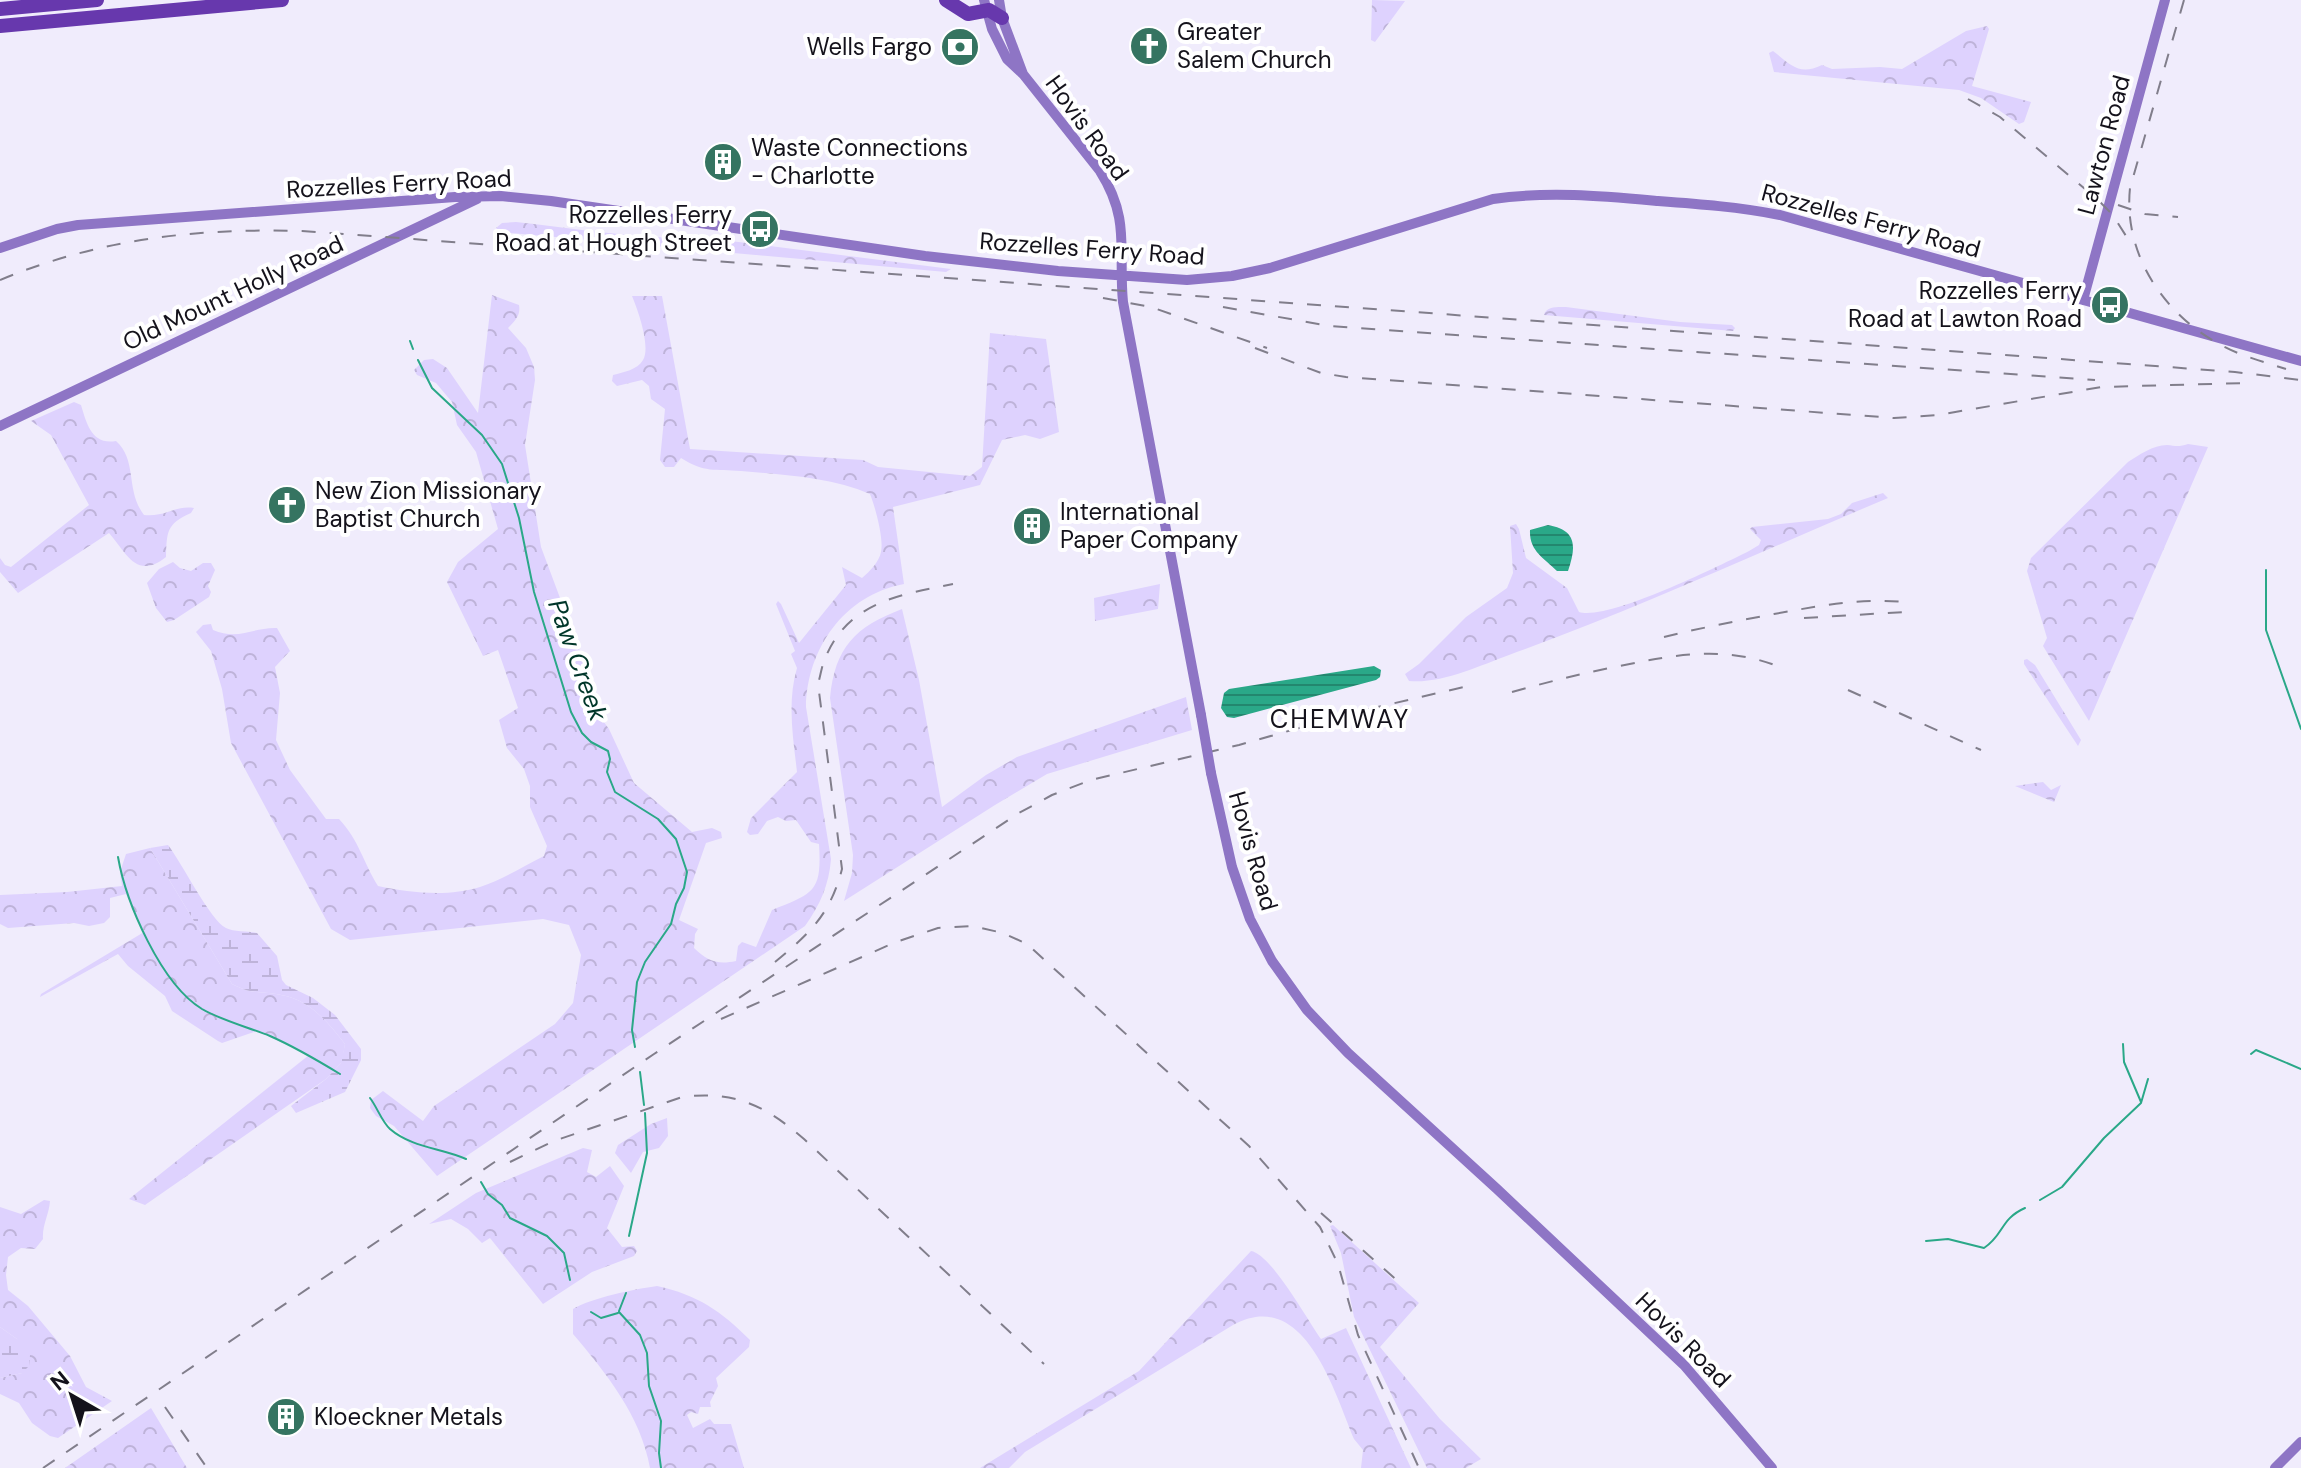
<svg xmlns="http://www.w3.org/2000/svg" width="2301" height="1468" viewBox="0 0 2301 1468" font-family="'DM Sans',sans-serif">
  <style>
    .forest { fill: url(#forest-crowns) }
    .wetland { fill: url(#wetland-marsh) }
    .water { fill: url(#water-rules) }
    .lines { fill: none; stroke-linecap: round; stroke-linejoin: round }
    .stream { stroke: #2aa888; stroke-width: 2 }
    .secondary { stroke: #8e75c5; stroke-width: 10 }
    .highway { stroke: #6738ad; stroke-width: 14 }
    .rail { stroke: #817e8b; stroke-width: 2; stroke-dasharray: 14 14; stroke-linecap: butt }
    .secondary-bridge { stroke: #8e75c5; stroke-width: 10 }
    .labels { text-anchor: middle; stroke-width: 8; stroke-linejoin: round; paint-order: stroke }
    .poi-label { font-size: 24px; fill: #14121b; stroke: #fff; text-anchor: start }
    .street-label { font-size: 24px; fill: #14121b; stroke: #fff }
    .water-label { font-size: 26px; font-style: italic; fill: #003629; stroke: #fff }
    .neighbourhood-label { font-size: 26px; letter-spacing: 2px; fill: #14121b; stroke: #fff }
  </style>
  <defs>
    <pattern id="forest-crowns" width="20" height="18" patternUnits="userSpaceOnUse" patternTransform="scale(2)"><rect width="20" height="18" fill="#ded2fe"/><path d="M2 6a3 3 0 1 1 6 0M12 15a3 3 0 1 1 6 0" fill="none" stroke="#beb3d9"/></pattern>
    <pattern id="wetland-marsh" width="20" height="14" patternUnits="userSpaceOnUse" patternTransform="scale(2)"><rect width="20" height="14" fill="#ded2fe"/><path d="M1 5h8M5 5V1M11 12h8M15 12V8" fill="none" stroke="#beb3d9"/></pattern>
    <pattern id="water-rules" width="6" height="5" patternUnits="userSpaceOnUse" patternTransform="scale(2)"><rect width="6" height="5" fill="#2aa888"/><path d="M0 2.5h6" fill="none" stroke="#23876e"/></pattern>
  </defs>
  <rect width="100%" height="100%" fill="#f0ecfc"/>
  <!-- forest -->
  <path class="forest" d="M1372,0L1405,1L1375,42L1371,40Z
    M1987,26L1989,29L1972,86L2031,102L2024,122L2019,124L1981,98L1959,90L1774,72L1769,53L1773,51C1791,65 1799,76 1822,65L1832,69L1880,67L1902,69L1966,31Z
    M516,222C580,229 643,240 707,238L951,269L946,272L501,232L496,228L502,223Z
    M492,295L519,305C521,315 515,321 508,328L526,348L534,367L535,380L525,445L541,547L597,697L598,714L609,729L634,783L692,832L712,828L721,832L722,838L706,843L679,920L698,929L695,934L694,948C708,961 717,965 736,961L738,946L742,942L756,947L772,910C814,893 822,892 819,844L811,842L796,820L786,821L778,817L767,821L758,834L750,835L747,832L751,818L797,772C793,737 787,702 797,668L791,654L795,651L776,604L778,601L781,604L799,643L846,585L842,567L862,578C870,571 879,562 881,552C884,539 875,506 870,494C830,477 784,475 741,471C715,469 704,473 681,458L674,467H665L660,460L665,409L651,399L649,386L642,380L617,386L612,381L613,375C624,372 637,370 643,360C651,347 638,310 632,296H662L690,449L863,460L878,467L970,476L982,467L990,333L1046,339L1059,432L1040,439L1025,435L1002,440L980,485L893,507L904,584C844,595 807,649 806,707L831,859C829,885 820,905 805,926L437,1176L394,1126L376,1116L370,1108L371,1100L383,1091L423,1121L434,1106L555,1024L573,1003L581,955L569,925L543,919L350,940L331,929L231,743L222,689L211,651L196,632L203,625L211,624L213,630C239,641 253,627 277,628L290,651L275,667L280,693L276,740L290,770L326,819H339C359,840 363,862 378,886C411,893 448,897 480,887C502,880 524,866 544,856L547,846L530,807V786L524,769L507,748L499,720L518,708L498,650L483,656L447,582L458,562L498,529L476,452L457,425L452,402L436,383L417,375L414,370L424,360L433,359L447,368L478,413Z
    M1566,307L1680,322L1732,325L1735,328L1733,331L1544,315C1546,306 1558,307 1566,307Z
    M74,402L81,405C87,425 92,445 116,441C138,461 125,490 144,515C167,517 175,505 194,508L191,513C166,524 167,532 166,557C136,581 126,552 109,533L18,593L0,572V558L5,565L11,567L89,505L51,435L31,421Z
    M2188,444L2208,447L2089,721L2043,646L2047,638L2027,571L2031,558L2128,462C2139,455 2153,445 2167,445C2176,446 2179,447 2188,444Z
    M1883,493L1888,498C1762,551 1637,609 1509,655C1479,666 1441,684 1409,681L1405,674L1419,664L1466,617L1507,588L1513,573L1510,526L1516,524L1519,529L1526,558L1567,588L1579,612C1608,621 1719,566 1749,551L1759,545L1761,540L1750,529L1752,527L1828,519L1841,514L1852,503Z
    M173,562L180,568L191,571L203,563H211L215,570L208,586L211,592L209,597L174,620L167,622L156,608L147,583L159,569Z
    M1160,584L1158,609L1095,621L1094,598Z
    M902,609L919,680L942,807L986,775L1017,757L1186,697L1192,730L1047,774L995,805L844,901L852,873L853,855L830,698C835,647 855,627 902,609Z
    M2027,659L2035,665L2081,740L2078,746L2024,664V660Z
    M2043,782L2051,790L2061,785L2054,802L2015,786Z
    M150,848L232,984C256,996 258,990 281,995C310,1000 328,1022 345,1044L342,1062L326,1079L145,1205L129,1199L309,1055L257,1031L222,1043L218,1041L172,1011L165,996L128,966L118,954L40,997L41,994L144,932L126,894L110,898V917L104,923L89,926L74,923L8,928L0,924V895L67,892L122,886L120,872L126,854Z
    M667,1118L668,1136L659,1148L643,1152L631,1173L615,1153L618,1145L651,1124Z
    M583,1148L592,1150L587,1172L596,1177L610,1166L624,1186L607,1228L622,1247L634,1246L637,1251L634,1256L592,1272L543,1304L490,1238L482,1243L468,1229L451,1219L429,1224L476,1193Z
    M44,1200L50,1201C49,1215 42,1225 43,1239L35,1249L21,1248L8,1257L6,1275L8,1290L28,1306L70,1356L86,1387L112,1401L58,1438L50,1436L32,1423L19,1403L0,1394V1378L22,1373L17,1339L0,1327V1207L21,1214Z
    M1333,1225L1419,1303L1380,1347L1440,1419L1481,1459L1466,1468H1427L1354,1317L1341,1253L1330,1226Z
    M1251,1251C1271,1254 1308,1321 1321,1339L1346,1328L1411,1468H1361L1363,1450L1354,1439C1334,1391 1304,1286 1233,1325L1025,1452L1009,1468H980L1139,1371Z
    M657,1286C698,1295 721,1311 750,1340L749,1347L716,1378L718,1386L710,1402L711,1407H700L698,1414L691,1412L687,1415L693,1428L710,1419L714,1424H731L744,1468H650C641,1416 606,1373 573,1334V1309C591,1298 635,1289 657,1286Z
    M151,1408L187,1468H65Z"/>
  <!-- wetland -->
  <path class="wetland" d="M168,845C182,863 210,920 226,928C234,932 248,931 257,933L277,956L282,980L286,985L313,998L335,1015L361,1049V1060L345,1092L296,1113L291,1106L326,1079L341,1063L345,1044C328,1022 310,1000 281,995C258,990 256,996 232,984L150,848Z
    M0,1327L17,1339L30,1355L29,1366L22,1373L0,1378Z"/>
  <!-- water -->
  <path class="water" d="M1548,525C1576,530 1577,545 1568,571H1557C1544,558 1529,551 1530,530Z
    M1374,666L1381,670L1380,677L1376,680L1234,718L1227,717L1221,708L1224,693L1229,689Z"/>
  <g class="lines">
    <!-- stream -->
    <path class="stream" d="M410,341L413,349
      M418,360L432,388L482,435L502,464L519,518L534,592L571,712L582,733L591,742L608,751L610,759L607,772L615,792L658,819L676,839L687,872L684,888L676,904L671,924L645,962L637,982L632,1030L635,1047
      M2266,570V630L2301,729
      M118,857C126,903 161,984 202,1009C223,1021 248,1027 270,1036C295,1047 317,1060 340,1074
      M2123,1044L2124,1062L2141,1102
      M2251,1054L2256,1050L2301,1069
      M640,1072L644,1105
      M370,1098C377,1107 382,1122 390,1129C412,1148 442,1148 466,1159
      M481,1182L488,1194L502,1205L510,1218L547,1236L564,1253L570,1280
      M2040,1200L2062,1187L2104,1138L2141,1103L2148,1079
      M629,1236L647,1153L645,1113
      M1926,1241L1948,1239L1984,1248C2004,1235 2000,1219 2025,1208
      M619,1311L626,1293
      M591,1312L601,1318L618,1313
      M619,1312L640,1335L647,1353L649,1386L661,1421L659,1453L661,1468"/>
    <!-- secondary -->
    <path class="secondary" d="M984,0L992,29L1007,59L1023,74L1100,171C1131,220 1118,250 1123,302L1201,715
      M999,0L1002,18L1023,74
      M0,248L57,229L78,225L455,197L501,196L551,201L925,256L1058,271L1187,280L1232,276L1270,268L1493,199C1549,191 1602,196 1658,201C1699,204 1739,207 1780,215L2301,361
      M2083,300L2165,0
      M0,426L477,199
      M1211,773L1232,867L1250,919L1272,961L1307,1010L1348,1053L1497,1189L1684,1365L1772,1468
      M2275,1468L2301,1442"/>
    <!-- highway -->
    <path class="highway" d="M946,0L968,14L989,10L1002,18
      M0,9L97,0
      M0,26L282,0"/>
    <!-- rail -->
    <path class="rail" d="M2184,0L2130,188C2123,254 2164,315 2221,345C2241,356 2264,362 2286,369
      M1968,99L2000,117L2098,200L2112,214L2128,239
      M2118,205L2145,214L2178,217
      M0,280C99,239 195,228 302,231L2128,364L2235,372L2301,380
      M1103,298L1151,307L1267,348
      M1223,307L1329,326L2095,380
      M1255,348L1321,373L1346,377L1894,418L1938,415L2101,387L2245,383
      M1804,618L1904,612
      M1664,637C1700,628 1737,621 1774,614C1819,606 1858,598 1904,602
      M1848,690L1981,750
      M1512,692C1548,682 1583,673 1620,666C1676,654 1728,645 1782,668
      M775,962C810,933 830,915 842,869L818,684C821,674 822,663 827,654C851,601 903,594 953,584
      M721,1019L896,942L938,928L972,926L1003,933L1027,944L1249,1146L1320,1227L1338,1264L1358,1335L1419,1468
      M510,1162L554,1141L682,1097C734,1090 766,1106 804,1139L1044,1364
      M1321,1213L1400,1283
      M165,1407L207,1468
      M43,1468L654,1054L1019,813L1052,795L1091,780L1239,745L1352,713L1468,686"/>
    <!-- secondary-bridge -->
    <path class="secondary-bridge" d="M1201,715L1211,773"/>
  </g>
  <!-- icons -->
  <defs>
    <g id="church-disc" transform="scale(2)"><circle r="9.5" fill="#357461" stroke="#fff"/><path d="M-1.2-6h2.4v3.5h3.3v2.4h-3.3V6h-2.4V-.1h-3.3v-2.4h3.3Z" fill="#fff"/></g>
    <g id="bank-disc" transform="scale(2)"><circle r="9.5" fill="#357461" stroke="#fff"/><path d="M-6-4H6V4H-6ZM0-2.3a2.3 2.3 0 1 0 0 4.6a2.3 2.3 0 1 0 0-4.6Z" fill="#fff"/></g>
    <g id="building-disc" transform="scale(2)"><circle r="9.5" fill="#357461" stroke="#fff"/><path d="M-4-6H4V6H1V3H-1V6H-4ZM-2.5-4.3h1.7v1.8h-1.7ZM.8-4.3h1.7v1.8H.8ZM-2.5-1h1.7V.8h-1.7ZM.8-1h1.7V.8H.8Z" fill="#fff"/></g>
    <g id="bus-disc" transform="scale(2)"><circle r="9.5" fill="#357461" stroke="#fff"/><path d="M-5-6H5V4H4V6H2V4H-2V6H-4V4H-5ZM-3.5-4V0h7V-4ZM-3.5 1.2v1.5H-2V1.2ZM2 1.2v1.5H3.5V1.2Z" fill="#fff"/></g>
  </defs>
  <g fill-rule="evenodd">
    <use href="#church-disc" x="1149" y="46"/>
    <use href="#bank-disc" x="960" y="47"/>
    <use href="#building-disc" x="723" y="162"/>
    <use href="#bus-disc" x="760" y="229"/>
    <use href="#bus-disc" x="2110" y="305"/>
    <use href="#church-disc" x="287" y="505"/>
    <use href="#building-disc" x="1032" y="526"/>
    <use href="#building-disc" x="286" y="1417"/>
  </g>
  <g class="labels">
    <!-- poi labels -->
    <g class="poi-label">
      <text x="1177" y="40">Greater<tspan x="1177" dy="28">Salem Church</tspan></text>
      <text x="932" y="55" text-anchor="end">Wells Fargo</text>
      <text x="751" y="156">Waste Connections<tspan x="751" dy="28">- Charlotte</tspan></text>
      <text x="732" y="223" text-anchor="end">Rozzelles Ferry<tspan x="732" dy="28">Road at Hough Street</tspan></text>
      <text x="2082" y="299" text-anchor="end">Rozzelles Ferry<tspan x="2082" dy="28">Road at Lawton Road</tspan></text>
      <text x="315" y="499">New Zion Missionary<tspan x="315" dy="28">Baptist Church</tspan></text>
      <text x="1060" y="520">International<tspan x="1060" dy="28">Paper Company</tspan></text>
      <text x="314" y="1425">Kloeckner Metals</text>
    </g>
    <!-- street labels -->
    <g class="street-label">
      <text transform="translate(1087 128) rotate(54)" y="8">Hovis Road</text>
      <text transform="translate(2104 145) rotate(-75)" y="8">Lawton Road</text>
      <text transform="translate(399 184) rotate(-3)" y="8">Rozzelles Ferry Road</text>
      <text transform="translate(1871 221) rotate(15)" y="8">Rozzelles Ferry Road</text>
      <text transform="translate(1092 249) rotate(4)" y="8">Rozzelles Ferry Road</text>
      <text transform="translate(233 293) rotate(-25)" y="8">Old Mount Holly Road</text>
      <text transform="translate(1253 851) rotate(74)" y="8">Hovis Road</text>
      <text transform="translate(1683 1340) rotate(45)" y="8">Hovis Road</text>
    </g>
    <!-- water labels -->
    <g class="water-label">
      <text transform="translate(578 660) rotate(70)" y="9">Paw Creek</text>
    </g>
    <!-- neighbourhood labels -->
    <g class="neighbourhood-label">
      <text x="1340" y="728">CHEMWAY</text>
    </g>
  </g>
  <!-- north arrow -->
  <g transform="translate(72 1396) rotate(321)" stroke="#ffffff" stroke-width="6" paint-order="stroke">
  <path d="M0-6L14 30L0 20L-14 30Z" fill="#14121b"/>
  <text y="-12" font-size="22" font-weight="bold" text-anchor="middle" fill="#14121b">N</text>
  </g>
</svg>
